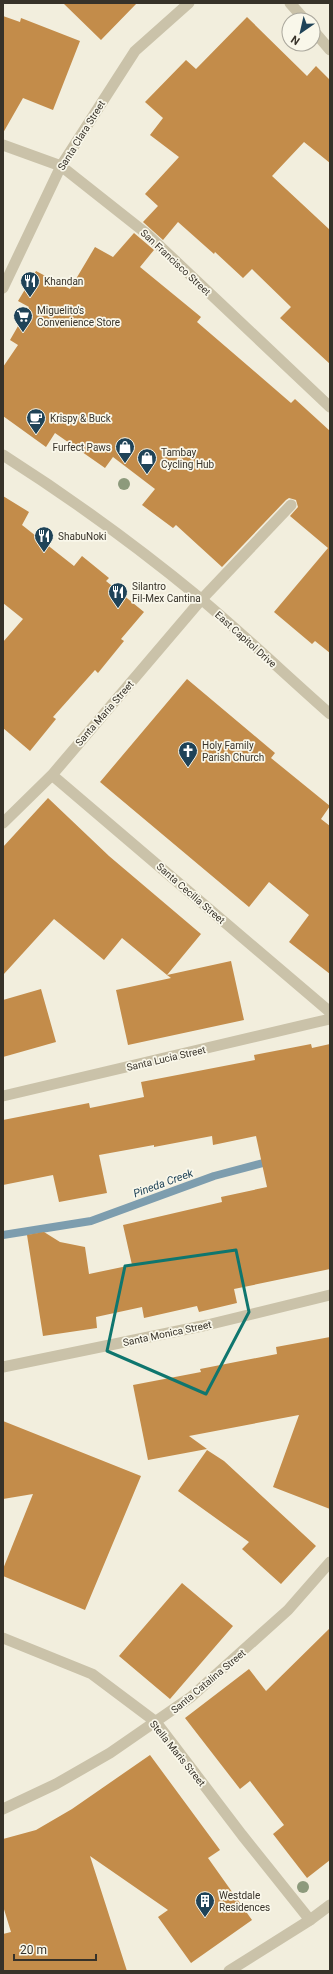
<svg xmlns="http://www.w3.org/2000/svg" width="333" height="1974" viewBox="0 0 333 1974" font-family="Roboto,sans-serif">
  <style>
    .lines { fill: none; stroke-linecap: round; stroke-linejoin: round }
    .stream { stroke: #7d9dae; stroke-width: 8 }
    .building { fill: #c38c4a }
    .service { stroke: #cac2a9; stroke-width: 11 }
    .minor { stroke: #cac2a9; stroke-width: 11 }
    .tertiary { stroke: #cac2a9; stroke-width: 11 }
    .tree { fill: #8d9a7c }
    .marked { fill: none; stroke: #0f766e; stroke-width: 3; stroke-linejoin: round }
    .labels { text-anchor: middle; stroke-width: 3.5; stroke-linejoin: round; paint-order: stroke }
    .street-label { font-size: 10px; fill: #373229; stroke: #f9f7ea }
    .poi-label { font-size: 10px; fill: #373229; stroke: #f9f7ea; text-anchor: start }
    .water-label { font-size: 11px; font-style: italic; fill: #1f4358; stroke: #f9f7ea }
  </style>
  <rect width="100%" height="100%" fill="#f2eedd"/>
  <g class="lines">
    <!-- stream -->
    <path class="stream" d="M3,1235L91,1221L214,1176L271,1161"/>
  </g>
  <!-- building -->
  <path class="building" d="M63,3H137L101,40Z
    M3,16L20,22L21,18L80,41L53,110L23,98L3,133Z
    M247,17L307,76L316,66L330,80V163L304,142L272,176L330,230V364L280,318L291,307L252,269L243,278L215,252L214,254L178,222L163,240L143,222L158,206L145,194L179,157L150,135L163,118L145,102L186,60L196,69Z
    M134,233L154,250L140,267L201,317L197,322L291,403L295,399L330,431V653L315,641L312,644L274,612L328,548L290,516L298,507L296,500L289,498L286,500L222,567L176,525L173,528L142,505L155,489L113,457L105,468L55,433L46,447L3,416V367L18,345L10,340L29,307L18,301L36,271L70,289L95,247L113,257Z
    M3,496L29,512L22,525L74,566L82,556L109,578L106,581L144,612L121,639L124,641L98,673L95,670L53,717L56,719L30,751L3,728V642L23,619L3,603Z
    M187,679L275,753L271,758L330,806L321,819L330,826V974L289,942L309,915L269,882L249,907L100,782Z
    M48,798L109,856L201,934L167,975L122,938L104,960L54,919L3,975V847Z
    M231,961L244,1020L128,1045L116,990L171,978L167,975Z
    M41,989L56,1042L3,1057V1000Z
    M311,1044L312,1048L330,1044V1269L234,1289L237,1303L199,1312L197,1306L144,1318L142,1307L96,1317L97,1328L43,1336L27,1235L44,1232L60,1242L85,1247L89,1274L132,1265L123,1225L222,1202L221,1197L267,1187L256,1136L213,1145L212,1136L154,1147V1145L99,1155L107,1193L59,1202L53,1175L3,1185V1120L89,1103L90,1108L144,1097L141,1082L255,1060L254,1055Z
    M330,1337V1509L273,1487L299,1415L189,1436L207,1449L148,1460L133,1385L201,1372L200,1369L277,1354L276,1347Z
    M3,1421L141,1476L85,1610L3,1576V1569L33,1494L3,1499Z
    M207,1450L224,1461L316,1546L281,1584L242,1549L249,1542L178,1491Z
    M182,1583L233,1626L170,1699L119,1656Z
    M330,1628V1860L307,1878L273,1834L284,1825L250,1781L240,1789L185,1718L249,1669L266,1691Z
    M150,1755L220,1850L208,1858L252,1920L191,1963L158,1917L168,1910L90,1856L127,1971H3V1934L11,1932L3,1906V1839L36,1830L72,1809Z"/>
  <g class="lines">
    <!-- service -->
    <path class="service" d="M201,600L291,505"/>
    <!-- minor -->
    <path class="minor" d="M290,3L305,20
      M313,30L330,50
      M3,145L61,166L147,234L330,407
      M3,288L61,166L135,51L189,3
      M52,775L330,1012
      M3,823L52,775L201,600
      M3,1096L330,1019
      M3,1367L207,1325L330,1295
      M3,1638L92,1674L156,1722L242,1835L310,1920
      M3,1809L56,1784L110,1753L191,1697L288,1610L330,1562"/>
    <!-- tertiary -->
    <path class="tertiary" d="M3,455C72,499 138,547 201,599C245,636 287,676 330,714
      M229,1971L310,1920L330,1905"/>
  </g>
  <!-- trees -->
  <g class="tree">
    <circle cx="124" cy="484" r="6"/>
    <circle cx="303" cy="1887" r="6"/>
  </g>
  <!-- marked area -->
  <path class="marked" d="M236,1250L249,1312L206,1394L107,1351L125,1266Z"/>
  <!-- icons -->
  <defs>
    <g id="restaurant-pin" transform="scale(1)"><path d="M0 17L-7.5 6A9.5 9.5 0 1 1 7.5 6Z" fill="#1f4358" stroke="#f9f7ea"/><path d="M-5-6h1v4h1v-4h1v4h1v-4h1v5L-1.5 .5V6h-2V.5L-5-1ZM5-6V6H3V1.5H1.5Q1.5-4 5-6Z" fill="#fff"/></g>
    <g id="supermarket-pin" transform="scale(1)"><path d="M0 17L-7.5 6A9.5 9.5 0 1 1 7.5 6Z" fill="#1f4358" stroke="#f9f7ea"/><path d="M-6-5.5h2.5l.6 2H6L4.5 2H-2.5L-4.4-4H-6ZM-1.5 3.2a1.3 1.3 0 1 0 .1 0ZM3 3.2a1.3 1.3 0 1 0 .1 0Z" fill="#fff"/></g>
    <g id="cafe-pin" transform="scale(1)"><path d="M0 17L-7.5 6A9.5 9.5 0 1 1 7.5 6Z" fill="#1f4358" stroke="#f9f7ea"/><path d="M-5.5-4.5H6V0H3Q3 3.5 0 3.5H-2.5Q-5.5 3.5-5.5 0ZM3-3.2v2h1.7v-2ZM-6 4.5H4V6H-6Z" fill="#fff"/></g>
    <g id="shop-pin" transform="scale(1)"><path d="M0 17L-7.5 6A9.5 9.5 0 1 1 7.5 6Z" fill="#1f4358" stroke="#f9f7ea"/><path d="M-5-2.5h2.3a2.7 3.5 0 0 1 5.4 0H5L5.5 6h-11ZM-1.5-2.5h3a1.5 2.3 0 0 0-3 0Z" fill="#fff"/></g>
    <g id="church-pin" transform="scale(1)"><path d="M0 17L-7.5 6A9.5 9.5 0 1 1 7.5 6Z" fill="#1f4358" stroke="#f9f7ea"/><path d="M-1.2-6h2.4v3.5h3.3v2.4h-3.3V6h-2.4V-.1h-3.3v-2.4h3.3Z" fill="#fff"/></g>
    <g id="building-pin" transform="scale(1)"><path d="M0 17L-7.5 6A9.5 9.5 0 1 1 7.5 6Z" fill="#1f4358" stroke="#f9f7ea"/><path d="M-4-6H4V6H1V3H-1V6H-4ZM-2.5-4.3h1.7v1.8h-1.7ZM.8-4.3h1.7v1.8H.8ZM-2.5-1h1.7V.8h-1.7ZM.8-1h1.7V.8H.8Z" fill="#fff"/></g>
  </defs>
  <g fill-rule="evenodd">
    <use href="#restaurant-pin" x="30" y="281"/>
    <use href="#supermarket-pin" x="23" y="316"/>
    <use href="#cafe-pin" x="36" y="418"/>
    <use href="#shop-pin" x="125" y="447"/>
    <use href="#shop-pin" x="147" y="458"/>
    <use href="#restaurant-pin" x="44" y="536"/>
    <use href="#restaurant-pin" x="118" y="592"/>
    <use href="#church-pin" x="188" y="751"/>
    <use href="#building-pin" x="205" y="1901"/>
  </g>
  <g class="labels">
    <!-- street labels -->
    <g class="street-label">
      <text transform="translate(81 135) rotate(-58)" y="4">Santa Clara Street</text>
      <text transform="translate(176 262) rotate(43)" y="4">San Francisco Street</text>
      <text transform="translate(246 639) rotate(42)" y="4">East Capitol Drive</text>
      <text transform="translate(104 713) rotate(-49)" y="4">Santa Maria Street</text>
      <text transform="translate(191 893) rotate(41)" y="4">Santa Cecilia Street</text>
      <text transform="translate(166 1058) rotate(-13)" y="4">Santa Lucia Street</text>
      <text transform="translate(167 1333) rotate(-12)" y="4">Santa Monica Street</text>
      <text transform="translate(208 1681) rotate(-40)" y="4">Santa Catalina Street</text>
      <text transform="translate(178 1753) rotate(51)" y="4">Stella Maris Street</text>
    </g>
    <!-- poi labels -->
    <g class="poi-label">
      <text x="44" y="285">Khandan</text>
      <text x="37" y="314">Miguelito's<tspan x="37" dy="12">Convenience Store</tspan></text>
      <text x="50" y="422">Krispy &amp; Buck</text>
      <text x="111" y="451" text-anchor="end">Furfect Paws</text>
      <text x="161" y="456">Tambay<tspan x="161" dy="12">Cycling Hub</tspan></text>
      <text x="58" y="540">ShabuNoki</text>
      <text x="132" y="590">Silantro<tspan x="132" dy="12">Fil-Mex Cantina</tspan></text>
      <text x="202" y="749">Holy Family<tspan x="202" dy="12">Parish Church</tspan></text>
      <text x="219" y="1899">Westdale<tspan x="219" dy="12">Residences</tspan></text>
    </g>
    <!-- water labels -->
    <g class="water-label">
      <text transform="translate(163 1183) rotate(-20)" y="4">Pineda Creek</text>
    </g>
  </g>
  <!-- border -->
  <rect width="333" height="1974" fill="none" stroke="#373229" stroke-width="8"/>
  <!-- north arrow -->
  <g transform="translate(301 32) rotate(214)"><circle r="19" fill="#f9f7ea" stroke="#aba89d"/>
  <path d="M0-3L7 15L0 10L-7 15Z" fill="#1f4358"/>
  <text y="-6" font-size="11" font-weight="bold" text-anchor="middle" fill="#373229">N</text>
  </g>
  <!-- scale -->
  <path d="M14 1954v6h82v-6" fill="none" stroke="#373229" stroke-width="2"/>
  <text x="20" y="1954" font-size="12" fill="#373229" stroke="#f9f7ea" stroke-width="3" paint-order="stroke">20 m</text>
</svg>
